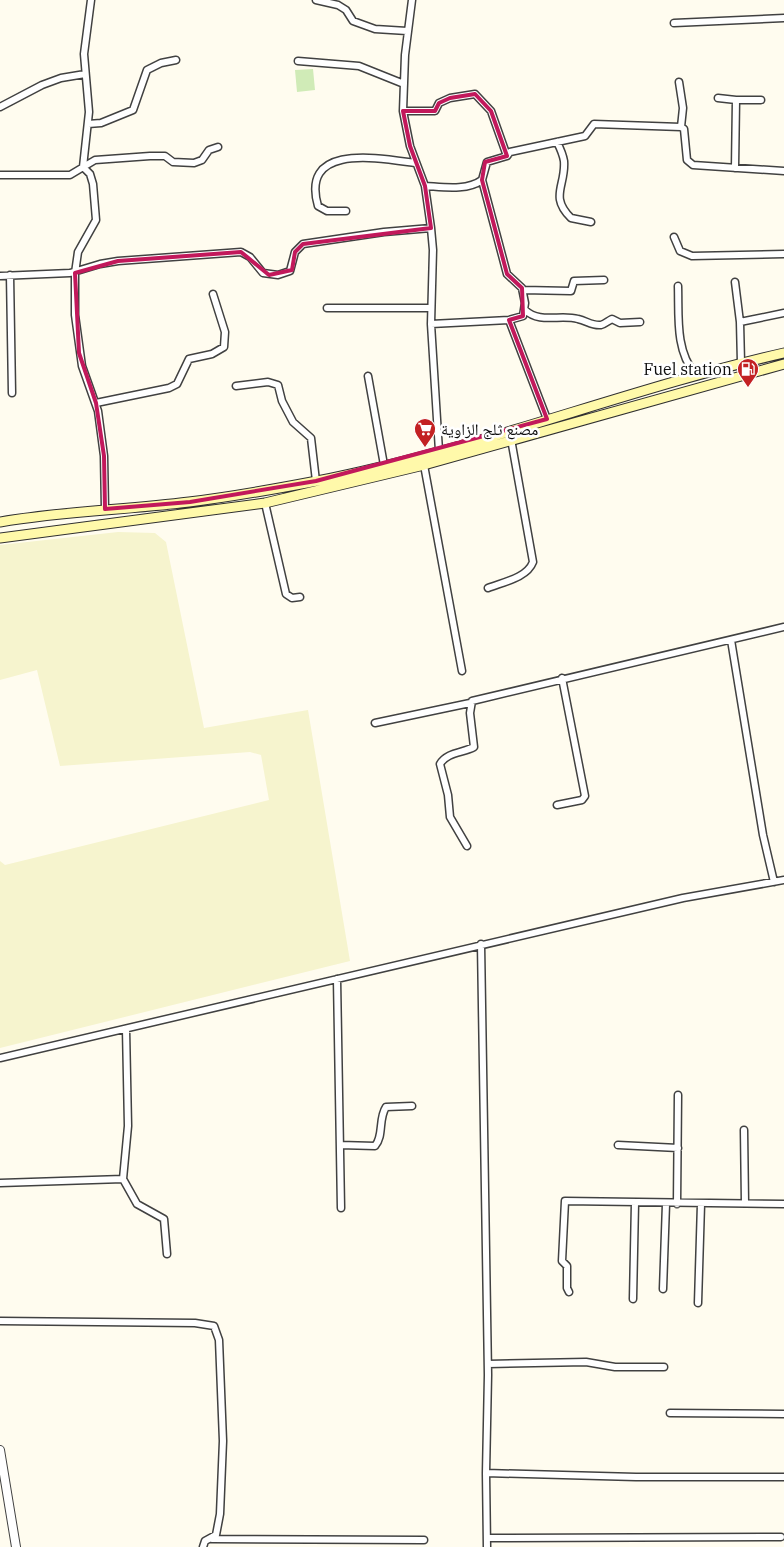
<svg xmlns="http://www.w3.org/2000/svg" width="784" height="1547" viewBox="0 0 784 1547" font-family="'IBM Plex Serif','Noto Naskh Arabic',serif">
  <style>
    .farmland { fill: #f6f4ce }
    .green { fill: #d0ebb7 }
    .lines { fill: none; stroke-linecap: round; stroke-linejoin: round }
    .minor-casing { stroke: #414141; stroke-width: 9 }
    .tertiary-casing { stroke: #414141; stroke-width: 10 }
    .secondary-casing { stroke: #303030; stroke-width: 11 }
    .minor { stroke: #fff; stroke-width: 6 }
    .tertiary { stroke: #fff; stroke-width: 8 }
    .secondary { stroke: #fff9aa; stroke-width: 9 }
    .marked { fill: none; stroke: #c2185b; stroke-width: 4; stroke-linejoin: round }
    .labels { text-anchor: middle; stroke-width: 5; stroke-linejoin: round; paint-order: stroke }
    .poi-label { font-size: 16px; fill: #0e0e0e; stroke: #fff; text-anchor: end }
  </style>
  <rect width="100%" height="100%" fill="#fffcef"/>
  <!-- farmland -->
  <path class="farmland" d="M118,532L155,533L166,542L204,728L308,710L350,961L0,1048V861L5,865L269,800L261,755L250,752L60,766L37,670L0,680V545Z"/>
  <!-- green -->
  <path class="green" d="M313,69L315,90L297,92L295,70Z"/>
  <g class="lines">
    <!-- minor casing -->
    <g class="minor-casing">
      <path id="minor" d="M91,0L84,54L89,112L83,167L90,174L93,184L96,220L78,252L75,273V315L82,366L98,411L104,456L105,509
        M316,0L338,5L346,10L353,21L375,29L407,31
        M412,0L405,55L403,111L410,146L425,186L431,228L433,250L431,324L439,451
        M674,23L784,18
        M298,61L359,66L404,84
        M679,82L683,108L681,127
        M718,98L736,100
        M0,107L42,85L61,78L85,74
        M403,111H435L439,103L450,98L475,94L491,111L507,156
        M88,124L101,123L133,110L147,70L161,63L176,60
        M557,142C560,148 563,155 564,161C566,186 549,196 571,218L591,222
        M735,168L736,100H761
        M0,175H70L95,160L150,156H165L173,162L194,163L202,160L209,150L218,147
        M482,180L507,274L522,288L525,303L523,316L509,320
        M425,186C443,187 467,191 482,180L487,162L507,156L510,152L585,136L594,124L681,127L684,129L687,160L693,165L784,171
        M346,211H327L318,206C300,143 378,158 415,163
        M674,237L680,251L692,256L784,254
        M10,275L12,393
        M0,276L70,273L100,264L118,261L241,252L250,257L263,273L278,275L290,271L295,252L303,244L384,232L431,228
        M735,282L740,322L741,363
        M678,286C679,316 675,350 695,374
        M523,290L571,291L574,281L604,280
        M327,308H431
        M525,310C540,324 560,314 578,319C587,321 592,326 601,325C605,324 608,321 612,319L620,323L640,322
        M740,322L784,313
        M431,324L509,320L547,419
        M368,376L384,465
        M236,386L268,382L278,385L282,401L293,422L311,438L316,481
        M96,403L169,388L177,384L189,359L212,354L224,347L225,332L213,294
        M424,465L462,671
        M265,503L286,594L292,598L300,597
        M488,588C503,582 527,578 533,562L511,439
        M731,640L763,835L774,882
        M375,723L470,703
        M557,805L582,800L585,796L562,678
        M467,846L450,817L448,795L440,764C447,752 463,753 474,747L470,713L472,701L784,627
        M481,944L488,1375L486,1473L636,1477H784
        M337,979L341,1208
        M0,1058L683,898L784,880
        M744,1130L745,1203
        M340,1145L375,1146C384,1136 378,1119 386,1107L412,1106
        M618,1145L678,1148
        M123,1179L137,1204L164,1219L167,1254
        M0,1183L123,1179L128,1126L126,1029
        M677,1204L678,1095
        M663,1289L666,1204
        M569,1292L567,1288V1266L562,1261L565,1201L784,1204
        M633,1299L635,1203
        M698,1303L701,1204
        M0,1321L195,1323L214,1326L219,1340L223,1441L220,1514L216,1535L205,1541L203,1547
        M488,1364L586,1362L615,1367H664
        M670,1413L784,1414
        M486,1473L487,1547
        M487,1538L781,1537
        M212,1539L424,1540"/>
    </g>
    <!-- tertiary casing -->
    <g class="tertiary-casing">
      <path id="tertiary" d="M0,1450L16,1547"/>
    </g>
    <!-- secondary casing -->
    <g class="secondary-casing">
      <path id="secondary" d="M0,522C63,511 126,510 189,502C231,497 275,489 317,481C475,450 627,389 784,353
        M0,538L265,503L424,465L784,364"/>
    </g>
    <!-- minor -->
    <use href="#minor" class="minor"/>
    <!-- tertiary -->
    <use href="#tertiary" class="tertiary"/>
    <!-- secondary -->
    <use href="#secondary" class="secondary"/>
  </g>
  <!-- marked area -->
  <path class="marked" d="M475,94L491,111L507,156L485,162L482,180L507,274L522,288L523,316L509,320L547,419L316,481L190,502L105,509L104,456L96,403L79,353L75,273L118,261L241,252L269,275L292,270L295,252L303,244L431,228L425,186L410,146L403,111H435L439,103L450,98Z"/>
  <!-- icons -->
  <defs>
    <g id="fuel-pin" transform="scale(1.125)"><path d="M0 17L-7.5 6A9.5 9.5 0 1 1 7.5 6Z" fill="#c32123" stroke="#fff"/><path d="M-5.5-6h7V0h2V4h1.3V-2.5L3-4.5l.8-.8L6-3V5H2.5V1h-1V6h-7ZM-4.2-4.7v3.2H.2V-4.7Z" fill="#fff"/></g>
    <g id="supermarket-pin" transform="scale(1.125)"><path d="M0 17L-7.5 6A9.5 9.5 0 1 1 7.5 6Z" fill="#c32123" stroke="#fff"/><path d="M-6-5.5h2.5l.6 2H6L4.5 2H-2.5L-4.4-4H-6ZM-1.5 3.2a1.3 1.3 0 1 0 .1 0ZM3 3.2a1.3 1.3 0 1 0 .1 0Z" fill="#fff"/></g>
  </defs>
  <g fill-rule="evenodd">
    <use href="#fuel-pin" x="748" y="369"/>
    <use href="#supermarket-pin" x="425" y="429"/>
  </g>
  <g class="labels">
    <!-- poi labels -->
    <g class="poi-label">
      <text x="732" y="375">Fuel station</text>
      <text x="441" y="435" text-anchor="start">مصنع ثلج الزاوية</text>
    </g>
  </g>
</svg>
